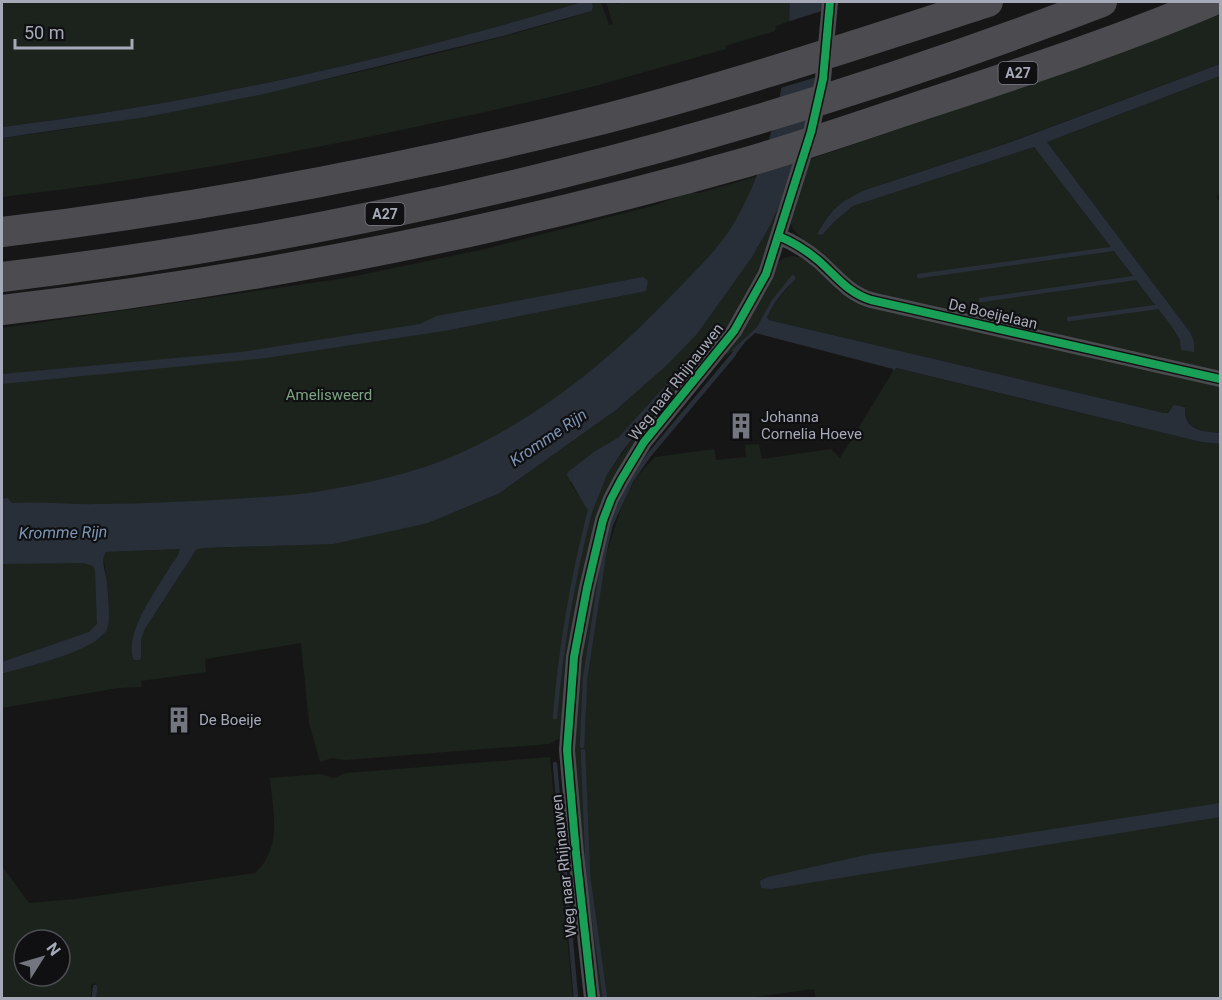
<svg xmlns="http://www.w3.org/2000/svg" width="1222" height="1000" viewBox="0 0 1222 1000" font-family="Roboto,sans-serif">
  <style>
    .green { fill: #1c231d; fill-rule: evenodd }
    .water { fill: #282f38 }
    .pier { fill: #161616 }
    .lines { fill: none; stroke-linecap: round; stroke-linejoin: round }
    .stream { stroke: #282f38; stroke-width: 4.5 }
    .minor { stroke: #4a4b4f; stroke-width: 16 }
    .motorway { stroke: #4c4c50; stroke-width: 30 }
    .cycleway-casing { stroke: #101012; stroke-width: 11 }
    .cycleway { stroke: #1a9f57; stroke-width: 8 }
    .labels { text-anchor: middle; stroke-width: 4.5; stroke-linejoin: round; paint-order: stroke }
    .shield { fill: #101012; stroke: #797c86; stroke-width: 1.5 }
    .shield-label { font-size: 14px; font-weight: bold; fill: #a6aab8 }
    .street-label { font-size: 15px; fill: #a6aab8; stroke: #101012 }
    .park-label { font-size: 15px; fill: #7ca482; stroke: #101012 }
    .poi-label { font-size: 15px; fill: #a6aab8; stroke: #101012; text-anchor: start }
    .water-label { font-size: 16px; font-style: italic; fill: #7b95b5; stroke: #101012 }
  </style>
  <rect width="100%" height="100%" fill="#161616"/>
  <!-- green -->
  <path class="green" d="M2,2H582C394,59 197,103 2,127Z
    M591,2H601L609,25L613,24L606,2H615L616,4L624,2H790V21L776,26L775,31L725,46L726,49C682,61 639,74 595,86C524,104 453,119 382,134C256,160 130,182 2,197V138C120,123 234,100 350,74C431,55 513,36 592,11L593,6Z
    M1220,13V64L1004,144L865,190C838,203 832,208 817,233L822,235L834,222L853,206L1034,147L1172,327L1180,340L1190,332L1047,142L1220,76V193L1216,197L1220,202V373L864,292L795,232L789,221L808,160L975,103Z
    M796,163L750,296L620,471L562,737L549,744L346,760L332,758L320,762L309,723L301,643L205,659L206,672L141,681L142,687L118,688L2,708V674L40,663L102,637C115,619 106,577 103,556L106,552L180,549L181,552C167,571 134,621 132,643C131,648 132,653 133,658H141V640L145,629L196,550L203,548L293,545L428,523L498,494L616,410L666,366L696,334L758,247L784,195ZM684,364L655,408L607,475L591,512L570,483L595,451L619,437L634,422Z
    M766,174L724,258L601,384L355,507L98,524L101,631L2,668V328L346,278L485,249L656,205L689,192L699,193Z
    M792,256C811,257 827,280 840,292L1220,386V433C1200,431 1185,431 1185,406L1173,408L1167,413H1164L769,320L767,317C775,303 783,291 795,280V275L757,327L727,356L725,350L776,264L784,258Z
    M895,368L1201,442L1220,444V998H816L814,989L748,998H596L573,727L592,589C610,555 614,515 634,482C639,473 648,465 655,457L714,449L716,460L746,457L745,445L759,444L762,459L831,449L840,458Z
    M550,757L573,998H97V986L94,983L91,985V998H2V866L29,903L75,899L255,873C283,847 273,813 270,778L321,774L334,778L346,773ZM24,940H60V976H24Z"/>
  <!-- water -->
  <path class="water" d="M582,2H591L593,6L592,11L503,36L264,94L146,117L2,138V127C198,103 393,59 582,2Z
    M790,2H823L820,46L809,119L784,195L768,229L752,257L697,334L666,366L616,410L498,494L428,523L333,544L203,548L196,550L145,629L141,640V658L139,660H134C122,635 158,588 171,565C175,560 179,555 180,549L106,552C100,560 106,573 107,583C108,594 111,620 107,629C98,651 24,667 2,674V662L89,632L97,624L95,570L93,566L84,563L2,564V499L8,498L12,503C41,501 72,505 101,504C145,504 189,501 233,499C262,497 293,496 322,491C361,484 401,476 439,462C527,427 603,367 668,299C691,275 717,252 734,223C771,159 789,76 790,2Z
    M1220,64V76L1047,142L1190,332L1194,342V352L1181,350L1180,340L1172,327L1034,147L853,206L834,222L822,235L817,234C832,208 838,203 865,190L1005,144Z
    M792,275L795,276V280C783,290 774,303 767,317L769,320L1164,413H1168L1174,405L1185,407C1184,431 1201,431 1220,433V444L1201,442L896,368L893,371V369L755,333L745,342L736,354H733L732,350L757,327L772,300Z
    M643,277L648,281L646,291L444,331L266,358L2,384V374L241,352L420,324L437,316Z
    M695,353L698,354V356L622,452L607,475L592,512L587,509L567,475L568,472L595,451L619,437Z
    M1220,803V817L771,889L761,888L760,881L768,877L870,854L995,838Z"/>
  <!-- pier -->
  <path class="pier" d="M825,10L820,76L777,89L787,22Z"/>
  <g class="lines">
    <!-- stream -->
    <path class="stream" d="M919,276L1112,249
      M981,300L1135,278
      M1069,319L1157,307
      M555,717C561,647 572,580 590,511
      M582,746L585,679L604,554L611,524L631,481L649,455L734,354
      M583,751L588,876L605,998
      M555,764L576,998
      M94,998L95,987"/>
    <!-- minor -->
    <path class="minor" d="M778,236C793,242 806,250 819,261C836,276 848,293 871,300L1220,379
      M592,998L576,853L567,750L574,657L587,588L603,520L611,499L621,480L644,442L734,331L766,274L811,132L823,79L830,2"/>
    <!-- motorway -->
    <path class="motorway" d="M2,232C199,208 395,171 588,123C723,89 855,45 988,2
      M2,277C377,232 749,138 1102,2
      M2,310C253,281 504,231 747,162C809,144 871,122 932,102C1026,71 1120,40 1210,2"/>
    <!-- cycleway casing -->
    <g class="cycleway-casing">
      <path id="cycleway" d="M778,236C793,242 806,250 819,261C836,276 848,293 871,300L1220,379
        M592,998L576,853L567,750L574,657L587,588L603,520L611,499L621,480L644,442L734,331L766,274L811,132L823,79L830,2"/>
    </g>
    <!-- cycleway -->
    <use href="#cycleway" class="cycleway"/>
  </g>
  <!-- icons -->
  <defs>
    <g id="building-bare" transform="scale(2.07)"><path d="M-4-6H4V6H1V3H-1V6H-4ZM-2.5-4.3h1.7v1.8h-1.7ZM.8-4.3h1.7v1.8H.8ZM-2.5-1h1.7V.8h-1.7ZM.8-1h1.7V.8H.8Z" fill="#74767f" stroke="#101012" stroke-width="2.5" paint-order="stroke"/></g>
  </defs>
  <g fill-rule="evenodd">
    <use href="#building-bare" x="741" y="426"/>
    <use href="#building-bare" x="179" y="720"/>
  </g>
  <g class="labels">
    <!-- shield labels -->
    <g class="shield">
      <rect x="998.5" y="62" width="39" height="22" rx="4.5"/>
      <rect x="365.5" y="203" width="39" height="22" rx="4.5"/>
    </g>
    <g class="shield-label">
      <text x="1018" y="78">A27</text>
      <text x="385" y="219">A27</text>
    </g>
    <!-- street labels -->
    <g class="street-label">
      <text transform="translate(993 314) rotate(13)" y="5">De Boeijelaan</text>
      <text transform="translate(676 382) rotate(-52)" y="5">Weg naar Rhijnauwen</text>
      <text transform="translate(564 866) rotate(-96)" y="5">Weg naar Rhijnauwen</text>
    </g>
    <!-- park labels -->
    <g class="park-label">
      <text x="329" y="400">Amelisweerd</text>
    </g>
    <!-- poi labels -->
    <g class="poi-label">
      <text x="761" y="422">Johanna<tspan x="761" dy="17">Cornelia Hoeve</tspan></text>
      <text x="199" y="725">De Boeije</text>
    </g>
    <!-- water labels -->
    <g class="water-label">
      <text transform="translate(548 437) rotate(-34)" y="6">Kromme Rijn</text>
      <text transform="translate(63 532) rotate(-1)" y="6">Kromme Rijn</text>
    </g>
  </g>
  <!-- border -->
  <rect width="1222" height="1000" fill="none" stroke="#a6aab8" stroke-width="6"/>
  <!-- north arrow -->
  <g transform="translate(42 958) rotate(53)"><circle r="28" fill="#101012" stroke="#4c4e54" stroke-width="1.5"/>
  <path d="M0-4.5L10 22L0 15L-10 22Z" fill="#74767f"/>
  <text y="-9" font-size="16" font-weight="bold" text-anchor="middle" fill="#a6aab8">N</text>
  </g>
  <!-- scale -->
  <path d="M15 39v9h117v-9" fill="none" stroke="#a6aab8" stroke-width="3"/>
  <text x="24" y="39" font-size="18" fill="#a6aab8" stroke="#101012" stroke-width="4.5" paint-order="stroke">50 m</text>
</svg>
